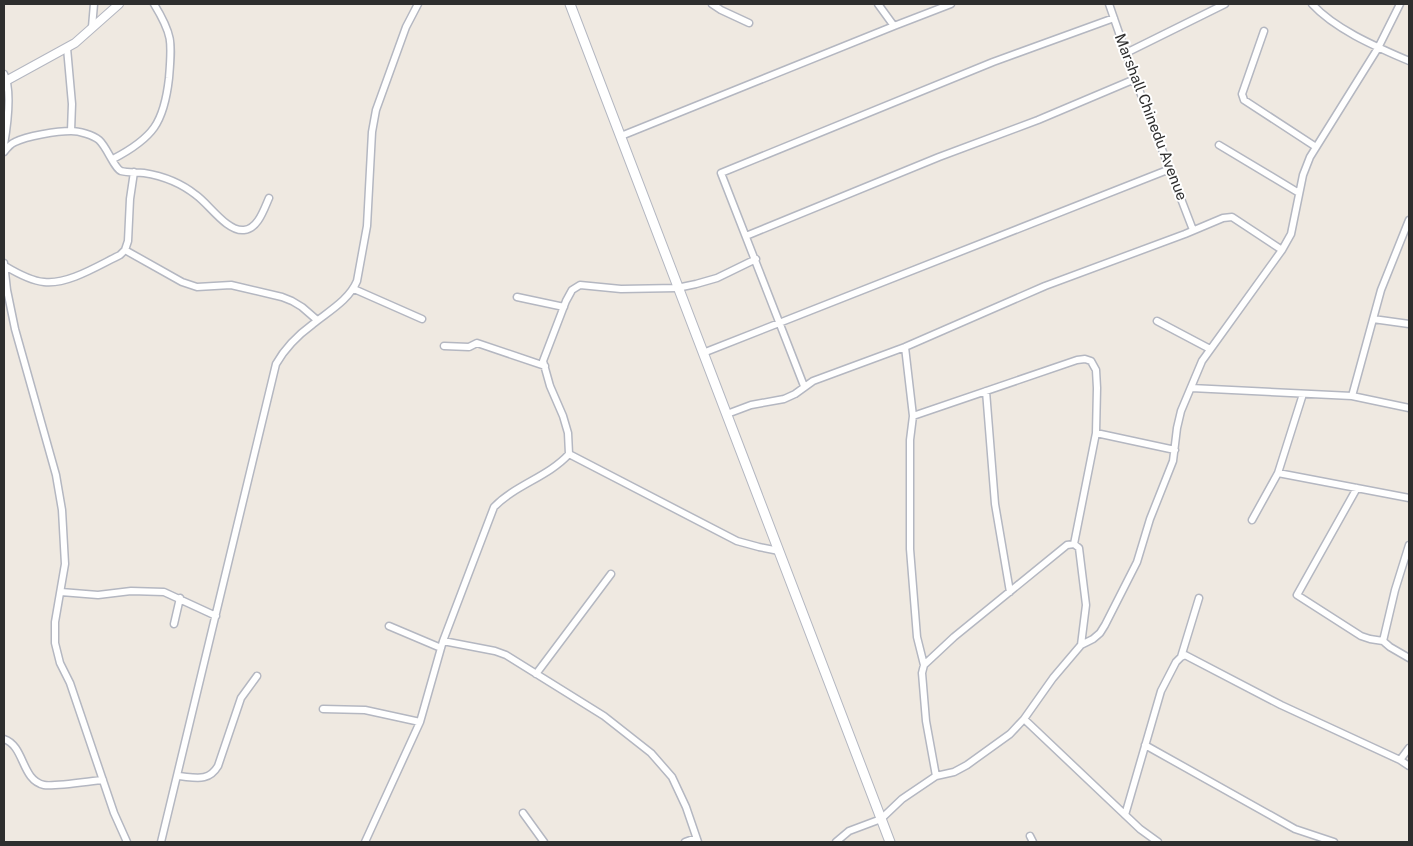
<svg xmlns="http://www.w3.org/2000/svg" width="1413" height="846" viewBox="0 0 1413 846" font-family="'Public Sans',sans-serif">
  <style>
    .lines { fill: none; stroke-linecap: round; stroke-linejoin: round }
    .minor-casing { stroke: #b4b7c1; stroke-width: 9 }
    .tertiary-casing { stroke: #b4b7c1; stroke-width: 10 }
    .secondary-casing { stroke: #b4b7c1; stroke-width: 11 }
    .minor { stroke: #fff; stroke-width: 6 }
    .tertiary { stroke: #fff; stroke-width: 8 }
    .secondary { stroke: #fff; stroke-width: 9 }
    .labels { text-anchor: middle; stroke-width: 4; stroke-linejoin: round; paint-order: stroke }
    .street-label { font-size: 15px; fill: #2e2e2e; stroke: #fff }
  </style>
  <rect width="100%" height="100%" fill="#efe9e1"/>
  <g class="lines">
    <!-- minor casing -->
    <g class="minor-casing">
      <path id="minor" d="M712,4L721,10L749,23
        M1109,4L1135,79L1193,230
        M1312,4C1336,30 1377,47 1409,61
        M894,26L951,4
        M92,27L94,4
        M1264,31L1242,94L1244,100L1316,147
        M67,48L72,104L71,131
        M1126,53L1225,4
        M4,74C12,89 7,127 4,145
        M621,136L894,26L878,4
        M1219,145L1299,193
        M4,152C7,148 10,144 15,142C27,136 57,131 71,131C79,131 93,135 99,140C107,147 114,168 121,171C128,173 137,172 144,173C163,176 181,183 196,195C209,204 227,232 244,230C258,229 264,209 269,198
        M113,159C153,138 164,123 169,78C172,42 173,35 154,4
        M746,236L939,157L1038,120L1135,79
        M125,250L182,282L197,287L231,285L282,297L292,301L302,307L317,320
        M4,263L7,290L15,329L56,475L62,510L65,564L55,622V643L60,663L70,683L114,813L127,842
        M5,266C15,272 32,281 44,282C68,285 99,265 120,255L125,250L128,241L130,199L134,172
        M354,289L422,319
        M517,297L564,307
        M1373,319L1409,324
        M1157,321L1210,349
        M444,346L469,347L477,343L545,366
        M905,347L913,416L910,440V549L917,637L924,665
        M703,353L1170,169
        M804,386L721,173L993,62L1114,18
        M1191,388L1352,396L1409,408
        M986,391L995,504L1010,592
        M1352,396L1381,290L1409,220
        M727,414L751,405L784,399L795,394L813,381L905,347L1045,286L1185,234L1223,218L1232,217L1282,250
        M913,416L1077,360L1085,359L1091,361L1096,370L1097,388L1096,433L1074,544
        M1096,433L1175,450
        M569,454L737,541L759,547L779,551
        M1278,473L1303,394
        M1357,488L1297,595L1361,636L1370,639L1383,641
        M1252,520L1278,473L1409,498
        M1409,545L1395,590L1383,641L1390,647L1409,658
        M61,592L98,595L131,591L164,592L216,616
        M174,624L180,598
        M389,626L441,648
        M443,641L495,651L506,655L604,716L651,753L672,777L686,807L698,842
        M1181,657L1199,598
        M536,674L611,574
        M323,709L365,710L420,722
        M1024,719L1053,678L1081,645L1093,639L1100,633L1105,625L1137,562L1150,519L1173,461L1177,428L1181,411L1202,361L1282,250L1291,234L1303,175L1310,157L1378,48L1400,4
        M4,739C25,746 21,780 44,785C53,787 91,781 103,780
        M1145,745L1295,829L1334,842
        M1400,760L1409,748
        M177,776C194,777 208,783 218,766L241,698L257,676
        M936,776L926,721L922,673L924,665L954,637L1067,545L1074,544L1079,548L1086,605L1081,645
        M523,813L544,842
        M1125,815L1161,691L1176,662L1181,657L1185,655L1281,705L1400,760L1409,766
        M1030,836L1033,842
        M161,842L276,364C285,348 298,335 313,324C329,311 349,300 357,281L367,226L372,132L376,110L406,27L418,4
        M365,842L420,722L443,641L494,507C515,485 548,477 569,454L568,433L563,416L550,386L543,361L566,301L572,290L580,285L621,289L677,288L696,284L717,278L756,259
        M685,842L696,838
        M836,842L849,831L881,819L902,799L936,776L954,772L967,765L1010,734L1024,719L1140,829L1158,842"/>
    </g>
    <!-- tertiary casing -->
    <g class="tertiary-casing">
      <path id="tertiary" d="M4,82L75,43L119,4"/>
    </g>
    <!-- secondary casing -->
    <g class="secondary-casing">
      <path id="secondary" d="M570,4L890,842"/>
    </g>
    <!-- minor -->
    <use href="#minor" class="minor"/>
    <!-- tertiary -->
    <use href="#tertiary" class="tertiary"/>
    <!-- secondary -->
    <use href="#secondary" class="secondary"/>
  </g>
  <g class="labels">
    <!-- street labels -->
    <g class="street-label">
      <text transform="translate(1151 117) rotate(69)" y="5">Marshall Chinedu Avenue</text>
    </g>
  </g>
  <!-- border -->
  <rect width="1413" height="846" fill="none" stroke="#2e2e2e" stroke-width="10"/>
</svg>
